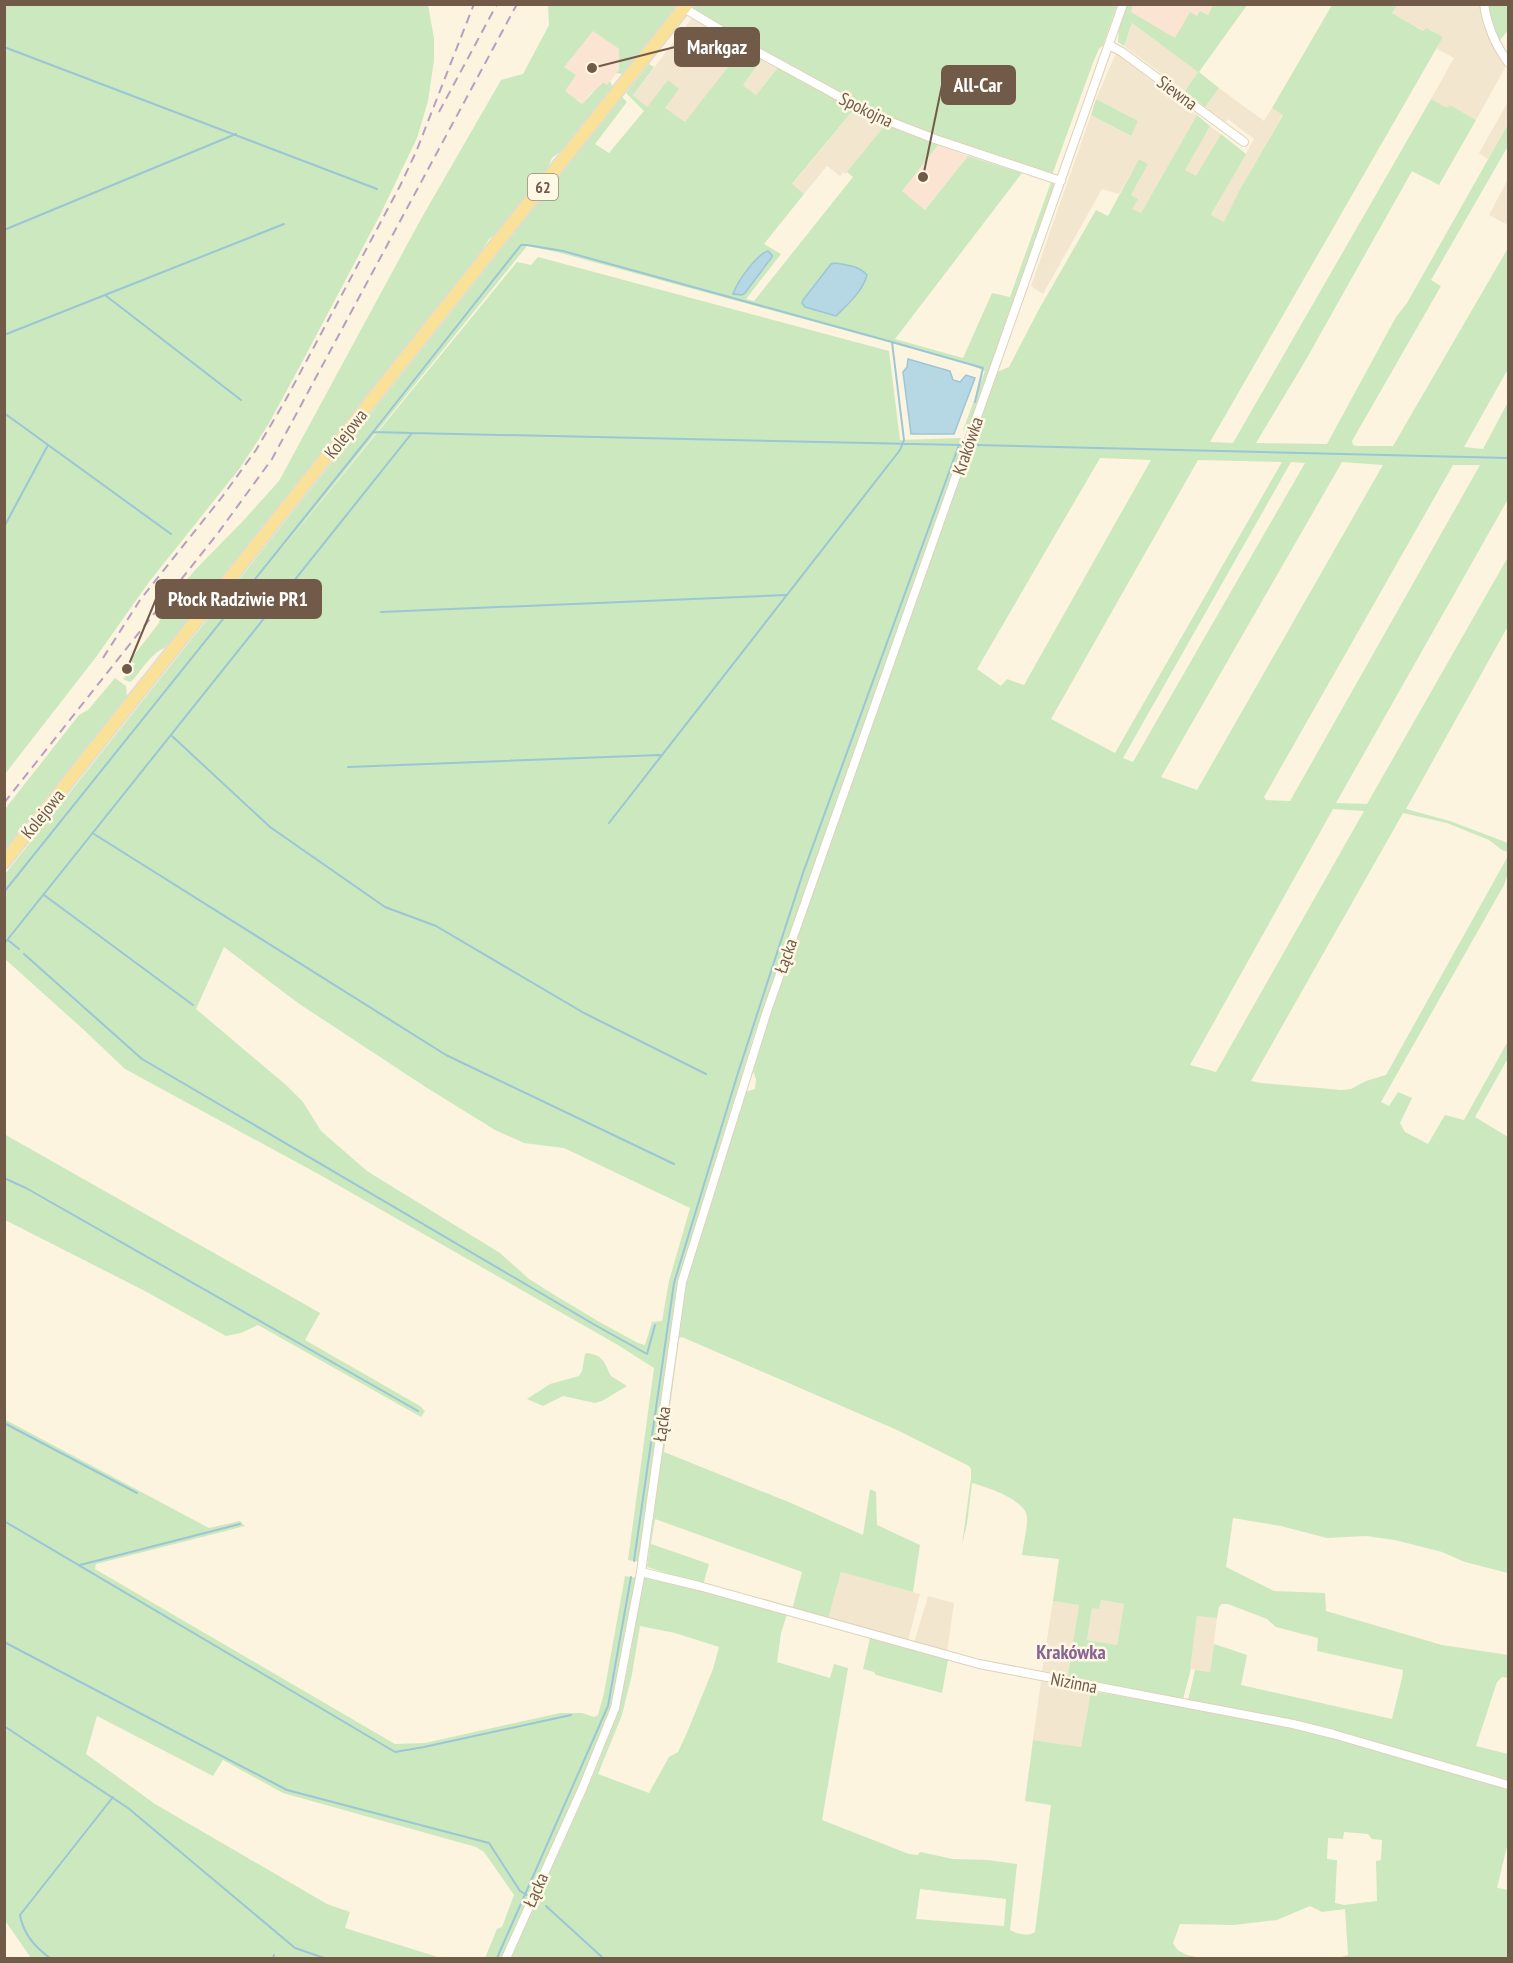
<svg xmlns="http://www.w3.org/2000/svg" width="1513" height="1963" viewBox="0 0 1513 1963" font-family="'PT Sans Narrow',sans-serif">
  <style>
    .residential { fill: #f3e6ce }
    .commercial { fill: #fce4d3 }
    .green { fill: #cbe8bf; fill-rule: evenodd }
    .water { fill: #b5d8e4; stroke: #9bc6d6; stroke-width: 1.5 }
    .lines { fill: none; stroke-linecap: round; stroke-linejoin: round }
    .stream { stroke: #9bc6d6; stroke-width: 2 }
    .street-casing { stroke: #dfd1bc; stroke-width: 10 }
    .primary-casing { stroke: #e0dbd7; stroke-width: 15 }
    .street { stroke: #fff; stroke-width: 8 }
    .primary { stroke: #fae198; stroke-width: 12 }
    .rail { stroke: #b79fc3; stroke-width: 2; stroke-dasharray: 9 6; stroke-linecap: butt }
    .labels { text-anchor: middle; stroke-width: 5; stroke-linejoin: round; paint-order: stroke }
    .shield { fill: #fff8e5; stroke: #9c8a77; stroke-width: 1.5 }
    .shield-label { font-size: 16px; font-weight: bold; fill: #715b48 }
    .street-label { font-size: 18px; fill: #715b48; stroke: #fff8e5 }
    .neighbourhood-label { font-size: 20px; font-weight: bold; fill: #8a6395; stroke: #fff8e5 }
    .leader { fill: none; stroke: #715b48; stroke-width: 2 }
    .callout-dot { fill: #715b48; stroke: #fff8e5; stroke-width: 2 }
    .callout { fill: #715b48; stroke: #715b48; stroke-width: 2 }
    .callout-label { font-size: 20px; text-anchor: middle; font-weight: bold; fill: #fff }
  </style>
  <rect width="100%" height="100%" fill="#fcf4df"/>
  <!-- residential -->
  <path class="residential" d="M1397,5H1481L1507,64L1476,120L1450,105L1447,109L1431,99L1454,58L1437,49L1442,37L1425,28L1424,31L1392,13Z
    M692,18L710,27L709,30L742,49L685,123L665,108L668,81L647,107L633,95Z
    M1132,23L1198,72L1185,91L1124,46Z
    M1116,53L1197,115L1141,213L1132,209L1131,195L1148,164L1139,159L1119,194L1102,189L1043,294L1031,286L1091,115L1130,136L1138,121L1096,99Z
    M762,59L777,68L756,95L743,85Z
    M1219,88L1264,121L1272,108L1283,114L1239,191L1224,223L1211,216L1254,139L1228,119L1226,122L1205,107Z
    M1508,102V124L1488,159L1479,153Z
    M854,109L871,119L885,125L846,174L843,172L840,176L827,166L804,194L792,185Z
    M1210,126L1221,134L1196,177L1184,170Z
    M1508,179V225L1489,215Z
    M841,1572L920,1594L908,1641L828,1619Z
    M928,1596L954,1603L947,1653L914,1643Z
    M1101,1600L1124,1604L1117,1645L1087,1640L1092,1608Z
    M1053,1601L1079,1605L1068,1676L1042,1671Z
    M1197,1615L1217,1618L1210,1672L1190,1669Z
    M1041,1681L1091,1691L1081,1747L1033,1740Z"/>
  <!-- commercial -->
  <path class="commercial" d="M1133,5H1247L1198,72L1127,19Z
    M593,30L619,49V70L607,85L602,82L594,93L592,92L582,104L564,91L563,67Z
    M938,145L968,156L925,210L901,191Z"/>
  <!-- green -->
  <path class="green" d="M5,4L428,5L434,38V60L428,101L417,138L380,215L300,366L268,425L240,468L149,582L96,657L5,774Z
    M600,4L678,5L622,74L616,73L619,70V49L593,31L564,67L576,75L565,91L582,104L603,82L607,85L610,81L613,88L567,146L552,158L546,172L498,232L489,239L475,261L167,647C152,652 143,668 133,680L130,682L123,679L135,664L130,660L159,623L163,608L195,570L243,521L279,481L421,219L501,80L523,74L549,25L548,5C559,5 592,8 600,4Z
    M696,4L1117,5L1103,45L1099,49L1094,60L1052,175L929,134L872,112L695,14L693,8Z
    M1127,5H1133L1131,12L1175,38L1190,12L1197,16L1200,11L1208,15L1213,6L1212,5H1247L1199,72L1219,88L1205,107L1185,91L1198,72L1132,23L1124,46L1118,42L1119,30Z
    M1332,5H1397L1392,13L1423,31L1426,28L1443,37L1210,442L1233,443L1431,99L1447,108L1450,105L1476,120L1439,185L1412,171L1304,363L1256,443L1327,444L1396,317L1407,303L1508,124V146L1431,280L1441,286L1352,441L1353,445L1357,446H1393L1508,248V369L1464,447L1483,449L1508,402V499L1336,803L1367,804L1508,557V626L1406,809L1450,821L1508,843V852L1502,850L1489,840L1447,823L1403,813L1251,1081L1260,1083L1341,1090L1351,1089L1366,1081L1386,1075L1508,856V873L1504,885L1381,1102L1389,1106L1398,1092L1412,1098L1400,1123L1405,1132L1428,1144L1445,1115L1464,1120L1508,1041V1058L1475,1117L1508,1137V1573L1465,1562L1442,1552L1395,1540L1366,1536L1327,1538L1281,1526L1233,1518L1226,1567L1274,1591L1325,1593L1326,1611L1442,1645L1508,1655V1678L1502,1677L1497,1682L1476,1746L1508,1754V1781L1332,1730L1261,1714L1188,1700L1195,1670L1210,1672L1214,1644L1247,1655L1241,1685L1392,1719L1402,1678L1403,1670L1317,1651L1318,1638L1276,1627L1267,1619L1228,1604H1222L1219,1607L1217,1618L1197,1616L1190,1669H1191L1183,1699L1067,1679L1062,1675H1068L1079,1605L1053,1601L1059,1559L1022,1555C1023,1545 1028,1526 1027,1517C1025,1499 986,1487 972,1483L967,1524L962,1544L971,1478V1469L969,1466L897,1430L682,1337L679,1338L664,1452L791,1503L863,1535L870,1489L876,1492L877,1525L920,1545L913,1592L841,1572L828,1619L792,1610L802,1572L655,1519L651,1544L709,1564L703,1585L647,1567L684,1288L688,1271L745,1092L755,1089L756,1079L753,1071L771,1013L872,722L997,372L1009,367L1038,311L1096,210L1108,216L1139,159L1148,164L1131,195L1138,199L1132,209L1141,213L1197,115L1210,126L1185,170L1196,176L1221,134L1246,154L1211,215L1224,222L1239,191L1283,115L1272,108ZM1100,458L1151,460L1024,685L1007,679L1001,686L977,669ZM1198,460L1282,462L1115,753L1051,719ZM1291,462L1305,463L1133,762L1123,758ZM1342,462L1383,465L1197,790L1161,777ZM1453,465H1480L1290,801L1266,800L1264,797ZM1333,809L1364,811L1216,1072L1190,1065ZM1101,1600L1124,1604L1117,1645L1087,1640L1092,1608L1099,1609Z
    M1487,5L1508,6V30L1498,43L1492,29Z
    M742,49L762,59L743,85L756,95L779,66L854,109L792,184L804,194L764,244L781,254L746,299L754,301L853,177L847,172L885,125L938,145L902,191L925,210L968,156L1022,173L895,339L963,358L992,293L1010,297L1051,182L1054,184L1052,192L1053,193L971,427L963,430L985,371L965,363L557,252L527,246L273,560L517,262L531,265L538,257L889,351L900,440L960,438L964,439L965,443L782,954L754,1035L681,1272L639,1562L628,1560L654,1368L618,1345L322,1176L125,1069L84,1030L5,959V874L622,97L627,102L595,144L609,153L644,111L626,93L649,64L654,67L633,95L647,107L668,80L679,89L665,108L685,122ZM224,947L298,1003L424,1086L495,1130L524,1143L564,1148L690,1208L669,1281L662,1321L652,1322L645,1345L638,1343L603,1324L556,1296L529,1279L500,1253L367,1171L321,1131L303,1102L286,1085L196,1009Z
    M1096,99L1138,121L1131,136L1091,115Z
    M115,678L126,686L127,696L125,699L5,852V809L79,715L88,710Z
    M4,1134L320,1313L305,1340L420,1406L425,1411L421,1417L258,1325L241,1333L226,1336L143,1290L5,1220Z
    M587,1353C605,1356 604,1363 611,1376L627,1386L602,1401L595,1403L563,1396L543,1406L527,1399L550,1384L579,1376L582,1371L585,1354Z
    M4,1419L209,1528L240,1521L245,1526L96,1564L95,1569L395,1744L425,1743L560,1713H582L594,1717L598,1715L604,1693L625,1576L637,1578L612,1708L597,1746L503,1958H485L497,1929L502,1927L514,1895L484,1852L476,1847L283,1793L223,1760L213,1776L97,1716L86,1754L155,1804L327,1904L350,1912L345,1928L441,1958H31L4,1919Z
    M643,1577L672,1582L787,1614L781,1633L777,1662L830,1678L834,1664L848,1668L822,1820L909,1854L918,1855L920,1852L953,1859L988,1860L1017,1864L1010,1930C1017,1934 1028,1937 1035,1932L1051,1805L1025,1801L1033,1740L1081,1747L1091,1691L1203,1710L1328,1736L1508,1787V1842L1497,1888L1508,1890V1958H1338L1348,1955L1345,1909L1322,1912L1310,1906L1277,1920L1234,1925L1180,1924L1173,1943C1179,1955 1191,1956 1203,1958H511L539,1895L545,1900L543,1892L544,1884C569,1829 596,1775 615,1718C629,1676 635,1622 643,1577ZM640,1626L675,1633L719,1647L713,1669L686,1735L678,1752L669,1757L649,1793L598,1774L622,1715L632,1674ZM1344,1832L1368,1834L1372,1839L1382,1840L1381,1860L1376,1861L1377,1901L1344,1905L1335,1903L1337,1860L1327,1859L1328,1838L1343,1839ZM920,1889L1006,1899L1004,1926L916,1919Z
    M870,1638L948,1660L942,1693L876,1675L874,1672L863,1669Z"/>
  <!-- water -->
  <path class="water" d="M768,251L772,255V257L745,293L742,295L733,294C737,282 756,255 768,251Z
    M835,263C848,265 859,266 867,275C863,291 847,305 836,316L805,307L802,303L803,300L831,264Z
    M908,359L950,371L953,380L960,382L966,375L975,378L954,434H911L903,372L907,367Z"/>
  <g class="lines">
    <!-- stream -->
    <path class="stream" d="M4,47L377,189
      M4,230L236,134
      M105,295L284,224
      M4,335L105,295L241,400
      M4,413L171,534
      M412,433L373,432L521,245H527L563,251L892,342
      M974,445L1508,458
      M4,527L48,445
      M381,612L786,595
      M172,736L270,827L385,907L436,926L584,1013L706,1074
      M348,767L660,755
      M609,823L900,450L904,440L892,342L983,368L975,402
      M94,834L446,1055L674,1164
      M4,892L373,432
      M44,895L193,1005
      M8,940L19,949
      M4,944L412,433L961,445
      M24,954L142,1059L595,1325L647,1354L655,1325
      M4,1178L26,1188L418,1411
      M4,1423L137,1493
      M4,1521L395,1752L424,1747L571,1715
      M634,1561L674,1283L737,1076L803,873L959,445
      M80,1565L240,1524
      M4,1642L287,1790L489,1843L520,1891L527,1895
      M4,1726L128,1808L295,1948L324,1958
      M546,1906L603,1958
      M50,1958C36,1948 23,1933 20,1915L113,1797
      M273,1958L274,1955
      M497,1958L608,1706L631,1577"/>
    <!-- street casing -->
    <g class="street-casing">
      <path id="street" d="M1484,4C1487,25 1496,46 1508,62
        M684,8L754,50L873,115L935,139L1061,181
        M1109,45L1122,52L1244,142
        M641,1572L699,1586L979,1664L1293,1724L1333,1734L1508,1785
        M506,1958L583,1787L615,1708L641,1572L682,1282L767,1011L811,886L1123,4"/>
    </g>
    <!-- primary casing -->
    <g class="primary-casing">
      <path id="primary" d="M4,862L687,4"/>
    </g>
    <!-- street -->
    <use href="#street" class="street"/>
    <!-- primary -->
    <use href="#primary" class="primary"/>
    <!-- rail -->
    <path class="rail" d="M439,112L497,4
      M103,658L140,600L222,497L256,450L285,401L400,186L416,152L474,4
      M4,803L218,533L272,459L517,4"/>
  </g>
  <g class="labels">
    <!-- shield labels -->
    <rect class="shield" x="528" y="174" width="30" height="26" rx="4.5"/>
    <g class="shield-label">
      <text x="543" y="193">62</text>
    </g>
    <!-- street labels -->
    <g class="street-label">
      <text transform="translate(1177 93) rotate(36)" y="6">Siewna</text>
      <text transform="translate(866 110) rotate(26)" y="6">Spokojna</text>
      <text transform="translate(346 434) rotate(-52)" y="6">Kolejowa</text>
      <text transform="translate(968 446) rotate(-71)" y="6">Krakówka</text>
      <text transform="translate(43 814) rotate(-51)" y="6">Kolejowa</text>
      <text transform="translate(786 956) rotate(-71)" y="6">Łącka</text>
      <text transform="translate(662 1424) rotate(-82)" y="6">Łącka</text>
      <text transform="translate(1074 1683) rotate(11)" y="6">Nizinna</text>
      <text transform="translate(536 1890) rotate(-66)" y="6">Łącka</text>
    </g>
    <!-- neighbourhood labels -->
    <g class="neighbourhood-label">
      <text x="1071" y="1659">Krakówka</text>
    </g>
  </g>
  <!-- callouts -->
  <path class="leader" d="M592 68L675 47M923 177L942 85M127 669L156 599"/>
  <g class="callout-dot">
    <circle cx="592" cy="68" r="6"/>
    <circle cx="923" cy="177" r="6"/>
    <circle cx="127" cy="669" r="6"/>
  </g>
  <g class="callout">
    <rect x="675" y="28" width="84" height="38" rx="6"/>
    <rect x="942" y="66" width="73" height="38" rx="6"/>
    <rect x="156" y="580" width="165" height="38" rx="6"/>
  </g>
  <g class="callout-label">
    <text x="717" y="54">Markgaz</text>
    <text x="978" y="92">All-Car</text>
    <text x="238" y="606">Płock Radziwie PR1</text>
  </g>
  <!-- border -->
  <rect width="1513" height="1963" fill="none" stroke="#715b48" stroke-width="12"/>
</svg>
